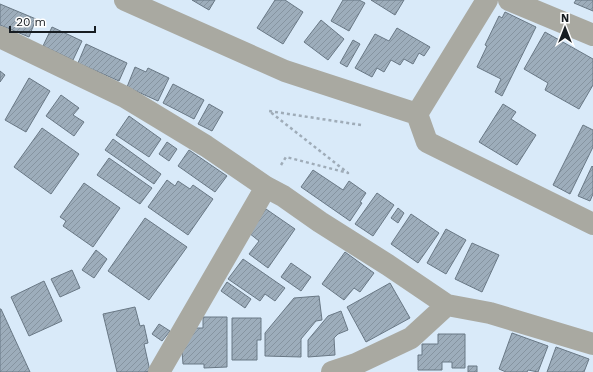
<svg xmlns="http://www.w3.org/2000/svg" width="593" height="372" viewBox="0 0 593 372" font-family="'Work Sans',sans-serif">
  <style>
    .building { fill: url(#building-hatch); stroke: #697885 }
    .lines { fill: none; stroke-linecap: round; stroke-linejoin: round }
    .path { stroke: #9facb8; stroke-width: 2.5; stroke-dasharray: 3 3; stroke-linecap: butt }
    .minor { stroke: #a9a9a1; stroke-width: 22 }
  </style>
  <defs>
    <pattern id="building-hatch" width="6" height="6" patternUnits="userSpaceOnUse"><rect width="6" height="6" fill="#9dadbb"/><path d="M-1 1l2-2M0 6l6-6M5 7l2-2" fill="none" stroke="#8694a0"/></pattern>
  </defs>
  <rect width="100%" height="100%" fill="#d9eaf9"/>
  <!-- building -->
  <path class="building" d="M192,0H215L209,10Z
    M275,0H285L303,12L283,44L257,28Z
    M343,0H359L365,3L349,31L331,21Z
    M371,0H404L395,15Z
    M576,0H593V11L574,3Z
    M0,4L36,19L29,37L0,25Z
    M505,12L536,27L502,96L495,92L501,79L477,67L487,46L485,45L499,16L502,18Z
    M321,20L344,39L328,60L304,42Z
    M52,27L82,41L73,60L43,46Z
    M397,28L430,47L424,56L419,53L413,64L404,59L400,65L391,60L384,72L377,68L372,77L355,68L375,34L389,41Z
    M545,32L593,59V85L579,109L545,90L548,83L524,69Z
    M353,40L360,44L347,67L340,63Z
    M86,44L127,63L119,81L78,63Z
    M135,67L146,72L148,68L169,78L158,101L127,87Z
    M0,71L5,75L0,82Z
    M29,78L50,91L26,132L5,120Z
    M173,84L204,100L194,119L163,103Z
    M61,95L79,108L73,115L84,122L74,136L46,116Z
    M209,104L223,112L212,131L198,124Z
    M503,104L516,112L511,119L536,135L517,165L479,142Z
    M129,116L161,139L149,157L116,135Z
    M583,125L593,130V147L570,194L553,185Z
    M42,128L79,154L51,194L14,167Z
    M113,139L161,174L154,184L105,150Z
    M167,142L177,149L169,161L159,154Z
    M189,150L227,176L215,192L178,166Z
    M109,158L152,188L140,204L97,175Z
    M592,166L593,167V194L590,201L578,196Z
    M313,170L343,190L349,181L366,193L360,202L362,203L350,221L301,187Z
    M167,180L175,186L178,181L190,189L193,185L213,199L188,235L148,207Z
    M84,183L120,208L93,247L63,226L66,221L60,217Z
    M377,193L394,205L373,236L355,224Z
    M398,208L404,213L398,223L391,218Z
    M266,209L295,229L268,268L249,254L259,241L249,233Z
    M411,214L439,233L418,263L391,244Z
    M145,218L187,247L149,300L108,271Z
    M446,229L466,240L446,274L427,263Z
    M472,243L499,255L482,292L455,279Z
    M96,250L107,259L94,278L82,270Z
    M345,252L374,273L360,292L354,288L344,300L322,284Z
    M243,259L285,288L275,301L265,294L260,301L228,279Z
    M291,263L311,277L301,291L281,277Z
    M72,270L80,288L60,297L51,279Z
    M44,281L62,321L29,336L11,297Z
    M227,282L251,299L245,308L221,291Z
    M390,283L410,318L366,342L347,307Z
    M319,296L322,320L316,321L301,339V357L265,356V333L294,298Z
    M135,307L140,326L144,325L148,343L144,344L150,371L144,372H117L103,314Z
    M0,309H1L30,372H0Z
    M341,311L348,330L338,334L334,338L335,355L308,357V340L328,316Z
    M203,317H227V367L204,368V364H183L182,351L195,328H203Z
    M232,318H261V340H257V360H232Z
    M159,324L170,331L162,341L152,334Z
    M512,333L548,346L538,372L528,370L527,372H506L499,369Z
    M438,334H465V368H452V362H442V370H418V355H422V344H438Z
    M556,347L589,359L584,372H547Z
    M468,366H477V372H468Z"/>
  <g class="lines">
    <!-- path -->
    <path class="path" d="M281,165L286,157L348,173L269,111L361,125"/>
    <!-- minor -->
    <path class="minor" d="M125,0L285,71L417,114
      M487,0L417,114L427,142L593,224
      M509,0L593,35
      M0,37L125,97L206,146L266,187L283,196L320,222L388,265L447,305L490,313L593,344
      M159,372L266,187
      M332,372L356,364L411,338L447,305"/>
  </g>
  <!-- north arrow -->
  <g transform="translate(565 28)" stroke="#ffffff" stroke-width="3" paint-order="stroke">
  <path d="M0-3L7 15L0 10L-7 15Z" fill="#171d22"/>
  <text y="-6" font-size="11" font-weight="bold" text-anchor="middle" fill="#171d22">N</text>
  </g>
  <!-- scale -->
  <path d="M10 26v6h85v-6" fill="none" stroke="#171d22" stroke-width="2"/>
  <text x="16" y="26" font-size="12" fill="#171d22" stroke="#ffffff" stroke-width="3" paint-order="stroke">20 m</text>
</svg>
